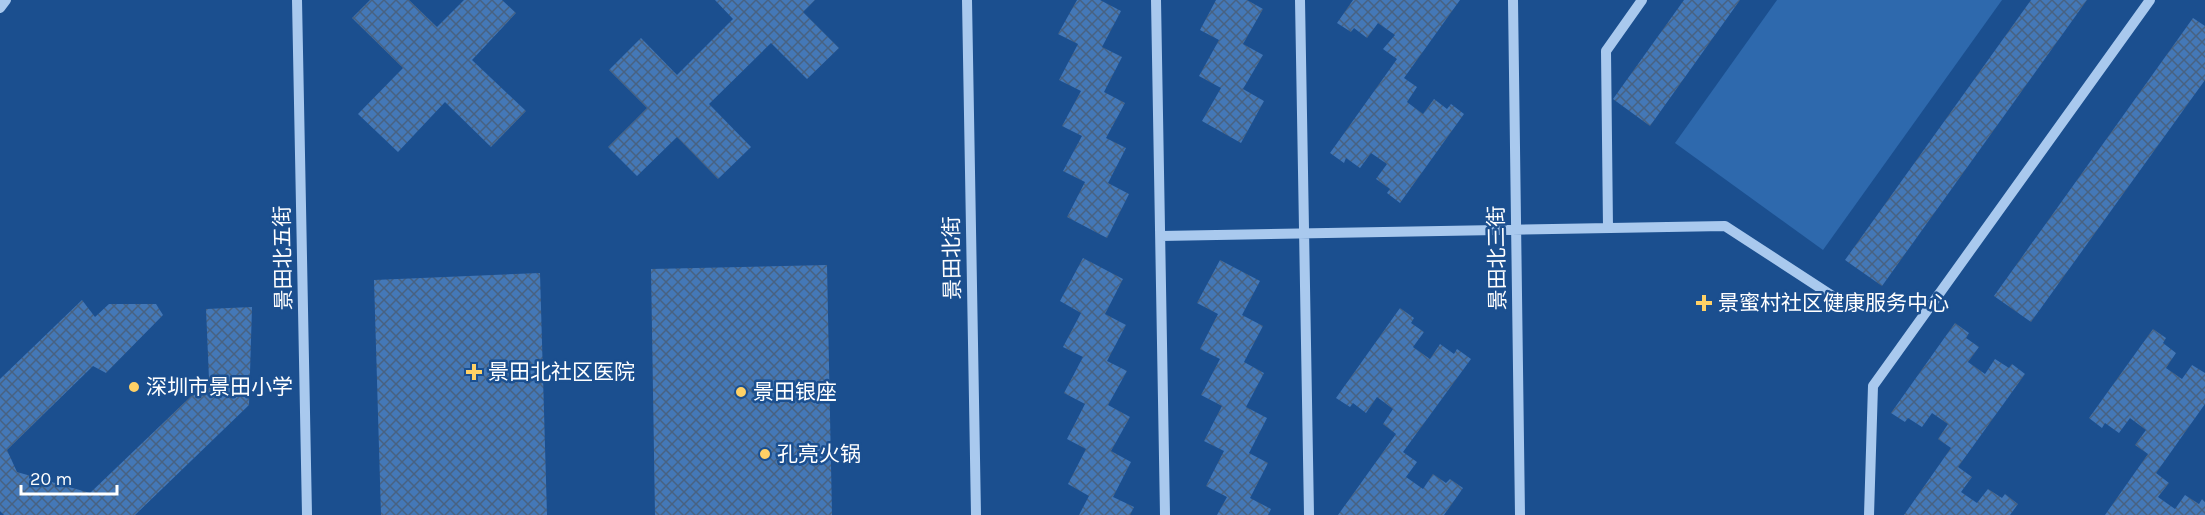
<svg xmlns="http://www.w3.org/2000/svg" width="2205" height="515" viewBox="0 0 2205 515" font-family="Karla,'Noto Sans SC',sans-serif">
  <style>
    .park { fill: #2e69ad }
    .building { fill: url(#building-cross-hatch) }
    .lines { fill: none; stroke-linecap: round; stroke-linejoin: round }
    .minor { stroke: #a9c9ee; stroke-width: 10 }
    .poi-dot { fill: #ffd166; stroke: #1b4f8f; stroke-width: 2 }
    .labels { text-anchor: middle; stroke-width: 5; stroke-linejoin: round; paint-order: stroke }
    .street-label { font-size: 21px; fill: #fff; stroke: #1b4f8f }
    .poi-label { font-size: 21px; fill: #fff; stroke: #1b4f8f; text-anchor: start }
  </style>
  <defs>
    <pattern id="building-cross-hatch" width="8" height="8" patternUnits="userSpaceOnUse" patternTransform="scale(1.5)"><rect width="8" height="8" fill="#4478b7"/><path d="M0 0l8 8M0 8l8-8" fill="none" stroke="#486282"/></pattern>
  </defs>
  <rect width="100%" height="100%" fill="#1b4f8f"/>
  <!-- park -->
  <path class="park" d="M1777,0H2002L1823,250L1675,143Z"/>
  <!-- building -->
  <path class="building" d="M370,0H409L437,27L464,0H502L516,13L472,60L526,111L491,147L445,102L398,152L358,114L403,68L352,18Z
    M715,0H815L803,12L839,48L807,79L771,43L709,104L751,147L718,179L677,137L637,176L608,147L647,108L609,70L641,38L677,75L733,19Z
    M1077,0H1100L1121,11L1102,47L1122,57L1104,92L1125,103L1106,138L1126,148L1108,183L1129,194L1107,238L1067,217L1085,182L1063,171L1082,136L1062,126L1081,91L1059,80L1078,44L1058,34Z
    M1216,0H1247L1263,9L1243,44L1263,55L1243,89L1264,101L1241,143L1202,121L1221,88L1199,76L1219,40L1200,30Z
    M1353,0H1460L1404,78L1417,87L1407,102L1423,114L1434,99L1447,109L1451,104L1464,114L1400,203L1387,193L1390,189L1376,179L1387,164L1371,153L1360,168L1346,158L1344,163L1330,153L1397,59L1383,49L1395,35L1378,23L1367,38L1354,28L1351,32L1337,23Z
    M1684,0H1740L1650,126L1613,99Z
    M2031,0H2087L1882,286L1845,260Z
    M2193,18L2205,26V80L2031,322L1994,296Z
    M1083,258L1123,279L1105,314L1126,325L1107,361L1127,371L1108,405L1130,417L1111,451L1131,462L1113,497L1134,507L1130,515H1079L1089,496L1068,484L1086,449L1067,439L1085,404L1064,393L1083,357L1063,347L1081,313L1060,301Z
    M1220,260L1260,281L1242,315L1263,326L1244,362L1264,373L1246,407L1267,418L1249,453L1268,463L1250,498L1271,509L1268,515H1217L1227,497L1206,486L1224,451L1204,441L1222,406L1201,395L1220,359L1200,349L1218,314L1197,303Z
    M827,265L832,515H655L651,269Z
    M540,273L547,515H381L374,280Z
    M82,300L95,317L109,304H156L163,315L106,373L93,366L7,450L17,472L90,493L209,379L206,309L252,307L249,405L135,515H4L0,511V379Z
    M1400,308L1414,318L1411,323L1424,332L1413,347L1430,359L1440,344L1454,354L1457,349L1471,359L1403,452L1417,462L1406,477L1423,489L1433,474L1446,483L1450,479L1463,488L1444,515H1338L1396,434L1383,424L1393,409L1377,397L1366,413L1353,403L1350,407L1336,398Z
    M1955,323L1969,333L1966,338L1979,347L1968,362L1985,374L1995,359L2009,368L2012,364L2025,374L1958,467L1972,477L1961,492L1977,503L1988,489L2002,498L2005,494L2018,504L2010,515H1904L1951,448L1938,439L1948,424L1932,413L1922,427L1908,418L1905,422L1891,413Z
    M2153,329L2166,338L2163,343L2176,353L2166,368L2182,379L2192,365L2205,373V404L2156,473L2169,483L2158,497L2175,509L2185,495L2199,504L2202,499L2205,502V515H2105L2148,454L2135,445L2146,430L2130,418L2119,433L2105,423L2102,428L2089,418Z"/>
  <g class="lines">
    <!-- minor -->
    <path class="minor" d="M297,0L307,515
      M967,0L976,515
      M1156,0L1165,515
      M1300,0L1309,515
      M1513,0L1520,515
      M0,8L6,0
      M1608,228L1606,51L1642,0
      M1161,236L1725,226L1834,297
      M1869,515L1873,386L2150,0"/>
  </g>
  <!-- markers -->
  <g class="poi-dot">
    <path d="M1701 294h6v6h6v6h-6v6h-6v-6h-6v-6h6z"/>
    <path d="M471 363h6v6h6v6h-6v6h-6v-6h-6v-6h6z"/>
    <circle cx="134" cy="387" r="6"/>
    <circle cx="741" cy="392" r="6"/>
    <circle cx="765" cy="454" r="6"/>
  </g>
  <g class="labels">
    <!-- street labels -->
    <g class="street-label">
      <text transform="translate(283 258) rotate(-91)" y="7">景田北五街</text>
      <text transform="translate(952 258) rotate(-91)" y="7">景田北街</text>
      <text transform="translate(1497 258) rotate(-91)" y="7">景田北三街</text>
    </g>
    <!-- poi labels -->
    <g class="poi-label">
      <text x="1718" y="310">景蜜村社区健康服务中心</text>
      <text x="488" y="379">景田北社区医院</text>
      <text x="146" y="394">深圳市景田小学</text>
      <text x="753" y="399">景田银座</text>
      <text x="777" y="461">孔亮火锅</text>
    </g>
  </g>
  <!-- scale -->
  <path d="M21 485v9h96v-9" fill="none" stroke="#ffffff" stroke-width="3"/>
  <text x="30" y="485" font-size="18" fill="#ffffff" stroke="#1b4f8f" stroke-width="4.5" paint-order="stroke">20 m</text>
</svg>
